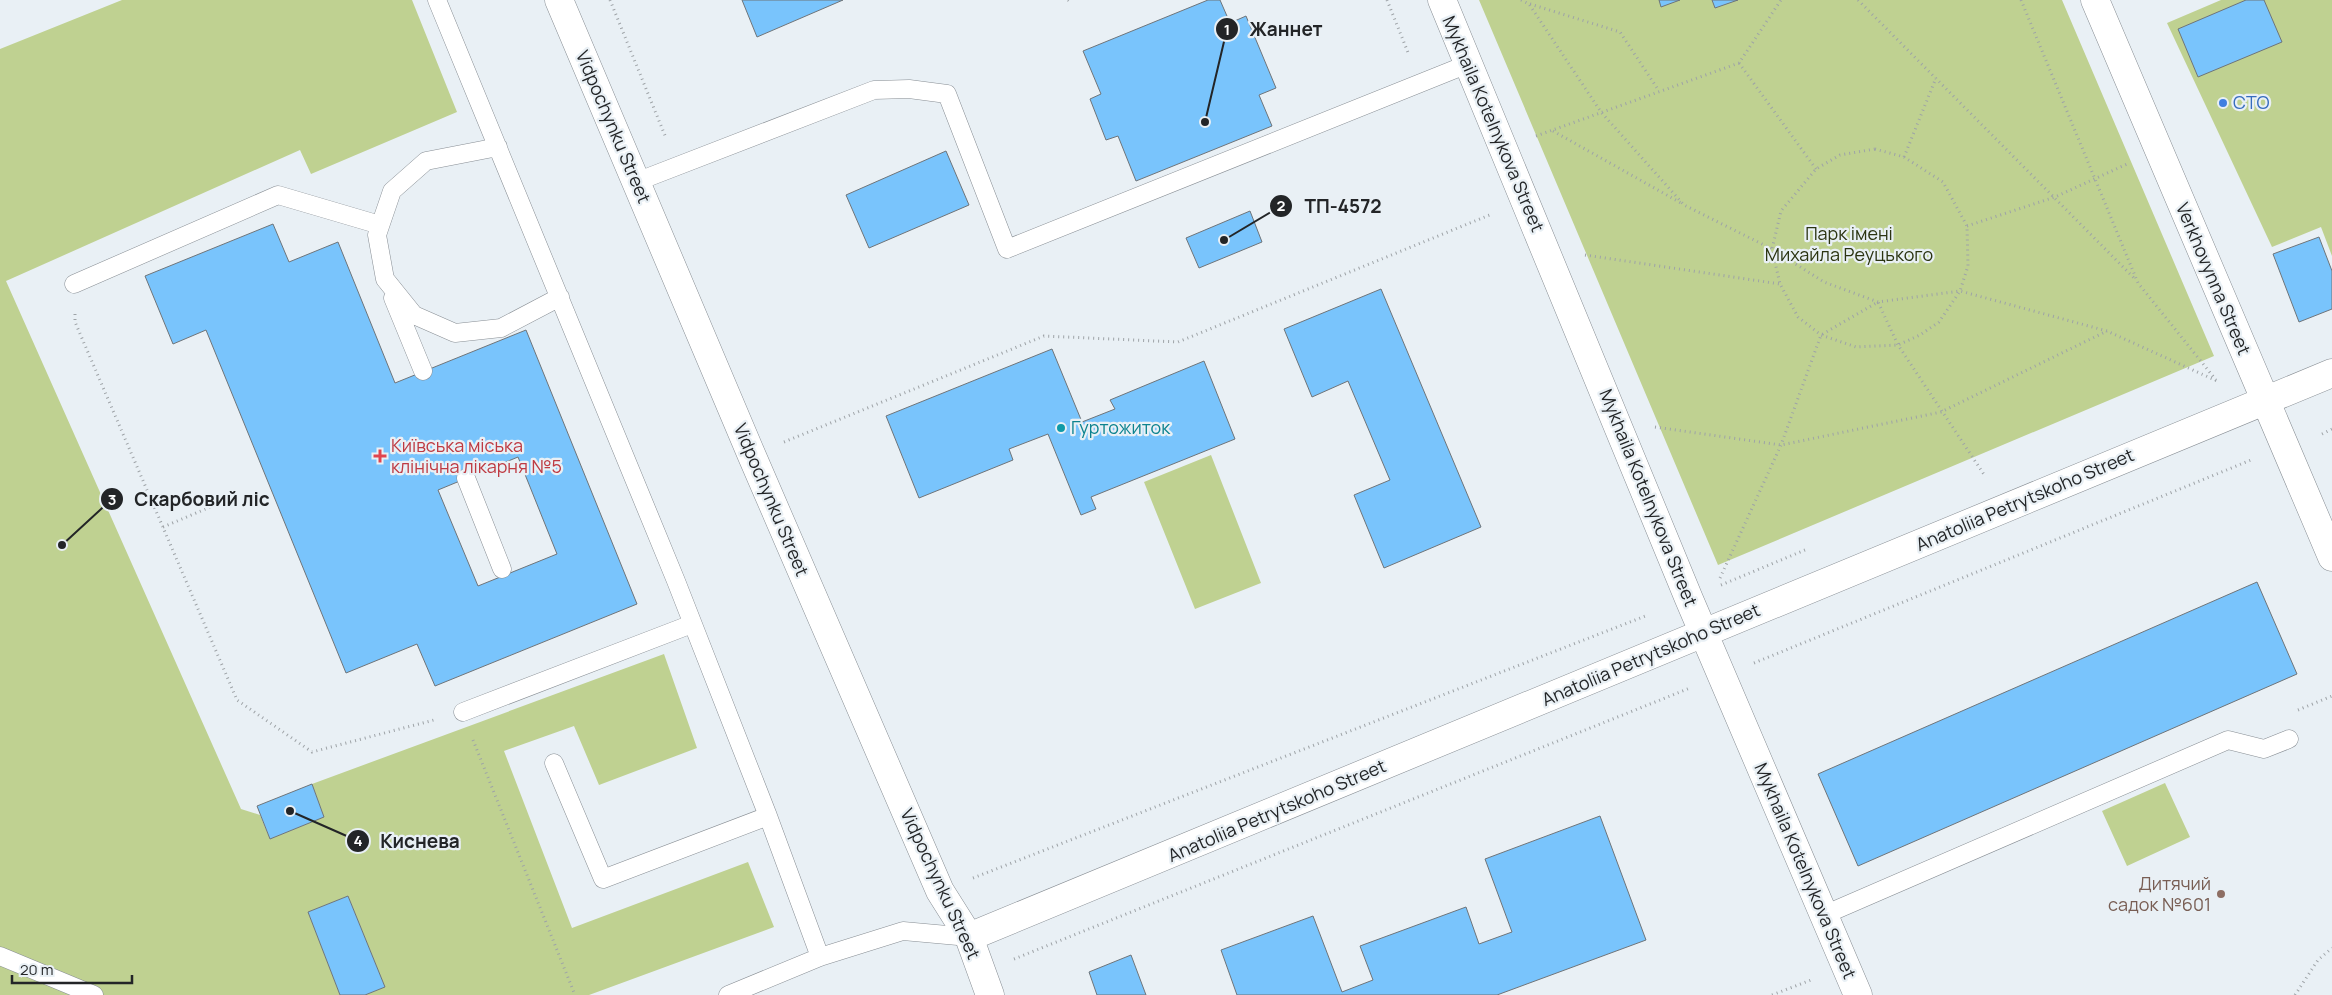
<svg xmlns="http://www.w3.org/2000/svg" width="2332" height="995" viewBox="0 0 2332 995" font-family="Manrope,sans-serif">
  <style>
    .green { fill: #bfd191 }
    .building { fill: #79c4fc; stroke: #6e7479; fill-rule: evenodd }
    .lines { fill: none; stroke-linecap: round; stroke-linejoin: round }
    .lane-casing { stroke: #888e94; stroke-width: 19 }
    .street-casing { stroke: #888e94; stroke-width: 29 }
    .path { stroke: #9ea3a7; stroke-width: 3; stroke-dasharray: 1 4; stroke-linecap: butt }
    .lane { stroke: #fff; stroke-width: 18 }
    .street { stroke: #fff; stroke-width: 28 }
    .shop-dot { fill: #3f7fe0; stroke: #e9f0f5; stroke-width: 2 }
    .culture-dot { fill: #0f9aa8; stroke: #e9f0f5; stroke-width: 2 }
    .health-dot { fill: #e0444e; stroke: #e9f0f5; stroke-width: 2 }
    .education-dot { fill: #8d6e63; stroke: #e9f0f5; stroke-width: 2 }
    .labels { text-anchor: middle; stroke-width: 4.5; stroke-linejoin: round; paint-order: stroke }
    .shop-label { font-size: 18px; fill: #366cbe; stroke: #e9f0f5; text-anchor: start }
    .street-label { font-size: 18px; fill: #232527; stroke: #e9f0f5 }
    .park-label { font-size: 18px; fill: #2b3411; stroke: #e9f0f5 }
    .culture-label { font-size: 18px; fill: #0d838f; stroke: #e9f0f5; text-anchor: start }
    .health-label { font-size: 18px; fill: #be3a42; stroke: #e9f0f5; text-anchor: start }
    .education-label { font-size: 18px; fill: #785e54; stroke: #e9f0f5; text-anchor: end }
    .leader { fill: none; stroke: #232527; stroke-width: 2 }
    .callout-dot { fill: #232527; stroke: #e9f0f5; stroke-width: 2 }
    .mark-label { font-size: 15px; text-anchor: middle; font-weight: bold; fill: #fff }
    .callout-label { font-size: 19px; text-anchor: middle; font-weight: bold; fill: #232527; stroke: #e9f0f5; stroke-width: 4.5; stroke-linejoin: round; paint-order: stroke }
  </style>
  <rect width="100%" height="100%" fill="#e9f0f5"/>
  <!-- green -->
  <path class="green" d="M122,0H412L457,112L311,174L300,150L6,281L241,809L260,815L270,839L324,817L312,784L664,654L697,748L599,785L574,726L504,751L572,928L748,862L774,927L589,995H365L385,987L348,896L308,912L340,995H0V49Z
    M1479,0H2062L2214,356L1718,565Z
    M2221,0H2332V256L2321,227L2272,247L2167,23Z
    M1211,455L1261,583L1195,609L1144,482Z
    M2165,783L2190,837L2127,866L2102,811Z"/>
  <!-- building -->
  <path class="building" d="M742,0H843L757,37Z
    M1208,0H1220L1230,23L1246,16L1276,88L1259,95L1272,126L1136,181L1118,136L1106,140L1090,99L1101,94L1083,51Z
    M1659,0H1680L1661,7Z
    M1712,0H1738L1715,8Z
    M2246,0H2264L2282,42L2198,77L2178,29Z
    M946,151L969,205L869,248L846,195Z
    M1250,211L1262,242L1199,268L1186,238Z
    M273,224L289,262L338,242L395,383L526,330L637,604L435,686L417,644L346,673L206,330L173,344L145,276ZM518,457L557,554L478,586L438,490Z
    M2319,237L2332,271V309L2299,322L2273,254Z
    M1381,289L1481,527L1384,568L1354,495L1390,480L1348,381L1312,397L1284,329Z
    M1052,349L1082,422L1115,409L1110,400L1204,361L1235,439L1091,497L1096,509L1081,515L1048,434L1009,449L1013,460L919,498L886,416Z
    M2257,582L2297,674L1858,866L1818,774Z
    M312,784L324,817L270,839L257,806Z
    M1600,816L1646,940L1497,995H1237L1221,950L1313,916L1342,992L1373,980L1360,946L1466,907L1479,944L1512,932L1485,859Z
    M348,896L385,987L365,995H340L308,912Z
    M1131,955L1146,995H1097L1089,972Z"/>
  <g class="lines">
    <!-- lane casing -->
    <g class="lane-casing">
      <path id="lane" d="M437,0L676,581L768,816
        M498,147L426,161L392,191L377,235L385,279L414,315L455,333L501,328L560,297
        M636,182L874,90L909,89L947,94L1007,249L1468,64
        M74,284L278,195L380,225
        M393,298L423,371
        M466,478L502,569
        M463,712L692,624
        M554,763L603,879L768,816L820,957
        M1824,915L2228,740L2264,749L2289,739
        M0,956L94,995
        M728,995L820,957L903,931L969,937"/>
    </g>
    <!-- street casing -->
    <g class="street-casing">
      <path id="street" d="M559,0L752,456L940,891L969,937L990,995
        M1442,0L1689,599L1858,995
        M2095,0L2332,557
        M969,937L2332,373"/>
    </g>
    <!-- path -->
    <path class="path" d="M610,0L666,138
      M1068,0L1072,3
      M1387,0L1409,55
      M1521,0L1529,4L1601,112L1684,205L1772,249L1824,282L1878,302L1960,291L2107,331L2217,381
      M1858,0L2136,280
      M2021,0L2138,283L2216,380
      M1530,4L1620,32L1659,91
      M1739,63L1816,169
      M1553,131L1681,203
      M1536,136L1739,63L1781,0
      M1875,149L1904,157L1943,182L1967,226L1968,266L1960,291L1939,322L1920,335L1898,345L1856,347L1821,335L1798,317L1780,284L1772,249L1781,211L1816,169L1840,155Z
      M1904,157L1936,78
      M1967,226L2055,197L2127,164
      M1585,255L1780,284
      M75,314V322L237,700L312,752L434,720
      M1655,427L1781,445L1941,412L2107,331
      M2322,434L2332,429
      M784,442L1044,336L1178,342L1492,214
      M163,527L241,494
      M1720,578L1781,445L1821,335L1878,302L1898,345L1985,476
      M1721,585L1805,550
      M1754,663L2251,460
      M2298,710L2332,696
      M473,740L575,995
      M973,878L1648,615
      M1014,959L1690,688
      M1772,995L1811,980
      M2295,995L2318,960L2332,948"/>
    <!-- lane -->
    <use href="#lane" class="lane"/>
    <!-- street -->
    <use href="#street" class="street"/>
  </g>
  <!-- markers -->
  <circle class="shop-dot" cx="2223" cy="103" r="5"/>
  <circle class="culture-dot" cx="1061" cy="428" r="5"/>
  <path class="health-dot" d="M377.5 448.5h5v5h5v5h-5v5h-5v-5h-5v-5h5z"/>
  <circle class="education-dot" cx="2221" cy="894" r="5"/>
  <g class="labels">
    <!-- shop labels -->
    <g class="shop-label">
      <text x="2233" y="109">СТО</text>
    </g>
    <!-- street labels -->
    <g class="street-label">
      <text transform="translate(1493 124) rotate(67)" y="6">Mykhaila Kotelnykova Street</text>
      <text transform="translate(613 127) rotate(67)" y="6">Vidpochynku Street</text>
      <text transform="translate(2213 279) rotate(67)" y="6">Verkhovynna Street</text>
      <text transform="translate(1648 498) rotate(68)" y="6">Mykhaila Kotelnykova Street</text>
      <text transform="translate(771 500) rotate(67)" y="6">Vidpochynku Street</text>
      <text transform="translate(2025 500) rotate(-23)" y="6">Anatoliia Petrytskoho Street</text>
      <text transform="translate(1651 655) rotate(-23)" y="6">Anatoliia Petrytskoho Street</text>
      <text transform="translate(1277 811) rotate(-23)" y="6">Anatoliia Petrytskoho Street</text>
      <text transform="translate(1805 871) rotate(67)" y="6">Mykhaila Kotelnykova Street</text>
      <text transform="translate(940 884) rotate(65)" y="6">Vidpochynku Street</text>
    </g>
    <!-- park labels -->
    <g class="park-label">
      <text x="1849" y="240">Парк імені<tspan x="1849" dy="21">Михайла Реуцького</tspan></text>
    </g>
    <!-- culture labels -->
    <g class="culture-label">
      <text x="1071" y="434">Гуртожиток</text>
    </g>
    <!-- health labels -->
    <g class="health-label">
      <text x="391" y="452">Київська міська<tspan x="391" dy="21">клінічна лікарня №5</tspan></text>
    </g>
    <!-- education labels -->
    <g class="education-label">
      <text x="2211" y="890">Дитячий<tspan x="2211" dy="21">садок №601</tspan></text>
    </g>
  </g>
  <!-- callouts -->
  <path class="leader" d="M1205 122L1227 29M1224 240L1281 206M62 545L112 499M290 811L358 841"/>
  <g class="callout-dot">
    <circle cx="1205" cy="122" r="5"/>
    <circle cx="1224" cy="240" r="5"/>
    <circle cx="62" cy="545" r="5"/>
    <circle cx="290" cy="811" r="5"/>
    <circle cx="1227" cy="29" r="12"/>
    <circle cx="1281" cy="206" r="12"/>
    <circle cx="112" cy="499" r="12"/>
    <circle cx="358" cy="841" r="12"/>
  </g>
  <g class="mark-label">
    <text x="1227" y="35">1</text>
    <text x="1281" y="211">2</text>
    <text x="112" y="505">3</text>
    <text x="358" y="846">4</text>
  </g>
  <g class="callout-label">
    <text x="1286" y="36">Жаннет</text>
    <text x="1343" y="213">ТП-4572</text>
    <text x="202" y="506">Скарбовий ліс</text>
    <text x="420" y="848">Киснева</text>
  </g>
  <!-- scale -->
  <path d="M12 975v8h120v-8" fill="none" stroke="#232527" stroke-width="2.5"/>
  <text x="20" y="975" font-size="15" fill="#232527" stroke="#e9f0f5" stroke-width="4" paint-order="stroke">20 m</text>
</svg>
